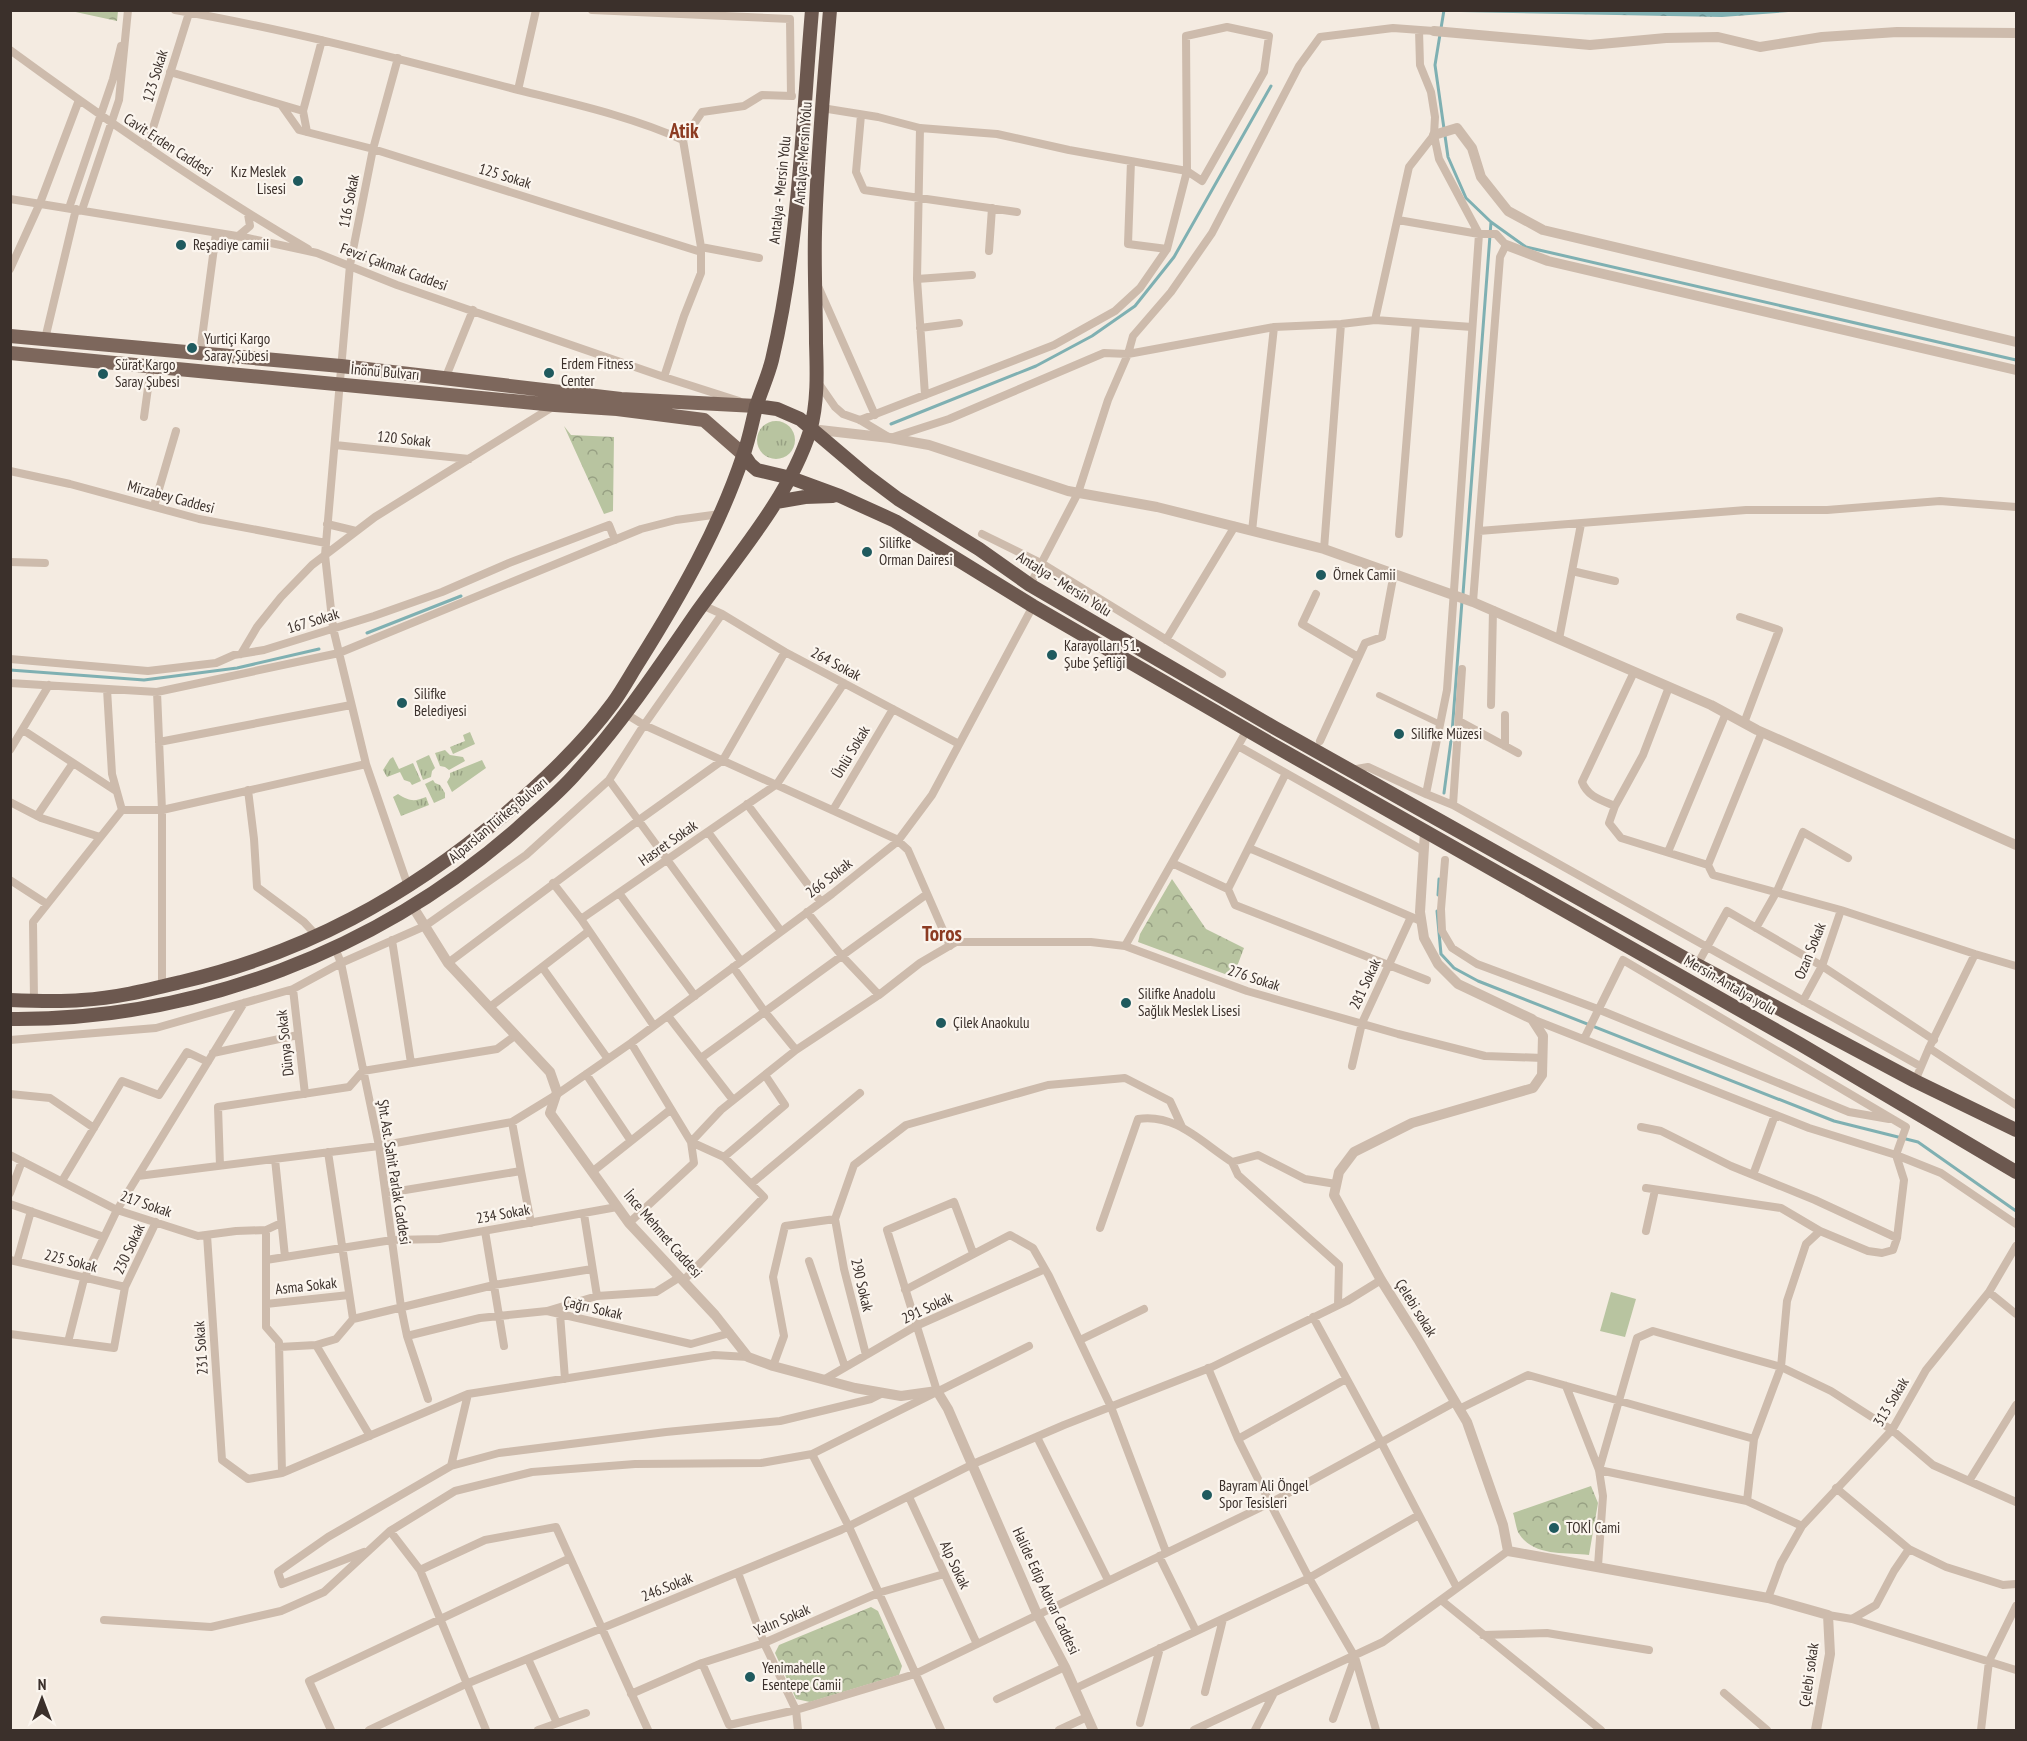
<svg xmlns="http://www.w3.org/2000/svg" width="2027" height="1741" viewBox="0 0 2027 1741" font-family="'PT Sans Narrow',sans-serif">
  <style>
    .grass { fill: url(#grass-tufts) }
    .forest { fill: url(#forest-crowns) }
    .pitch { fill: #b8c4a0 }
    .water { fill: url(#water-ripples) }
    .lines { fill: none; stroke-linecap: round; stroke-linejoin: round }
    .stream { stroke: #7fb0b2; stroke-width: 3 }
    .pedestrian { stroke: #cdbbac; stroke-width: 6 }
    .minor { stroke: #cdbbac; stroke-width: 8 }
    .tertiary { stroke: #cdbbac; stroke-width: 10 }
    .primary { stroke: #7d675c; stroke-width: 14 }
    .trunk { stroke: #6c584f; stroke-width: 14 }
    .poi-dot { fill: #1f5a5e; stroke: #fbf5ee; stroke-width: 2 }
    .labels { text-anchor: middle; stroke-width: 4.5; stroke-linejoin: round; paint-order: stroke }
    .street-label { font-size: 15px; fill: #3b302b; stroke: #fbf5ee }
    .poi-label { font-size: 15px; fill: #3b302b; stroke: #fbf5ee; text-anchor: start }
    .district-label { font-size: 21px; font-weight: bold; fill: #8c3b22; stroke: #fbf5ee }
  </style>
  <defs>
    <pattern id="grass-tufts" width="24" height="20" patternUnits="userSpaceOnUse" patternTransform="scale(1.5)"><rect width="24" height="20" fill="#b8c4a0"/><path d="M3 7l-1-3M5 7V3M7 7l1-3M15 17l-1-3M17 17v-4M19 17l1-3" fill="none" stroke="#97a083"/></pattern>
    <pattern id="forest-crowns" width="20" height="18" patternUnits="userSpaceOnUse" patternTransform="scale(1.5)"><rect width="20" height="18" fill="#b8c4a0"/><path d="M2 6a3 3 0 1 1 6 0M12 15a3 3 0 1 1 6 0" fill="none" stroke="#97a083"/></pattern>
    <pattern id="water-ripples" width="26" height="14" patternUnits="userSpaceOnUse" patternTransform="scale(1.5)"><rect width="26" height="14" fill="#7fb0b2"/><path d="M2 4q2-2 4 0t4 0M15 11q2-2 4 0t4 0" fill="none" stroke="#699091"/></pattern>
  </defs>
  <rect width="100%" height="100%" fill="#f4ebe1"/>
  <!-- grass -->
  <path class="grass" d="M757 440a19 19 0 1 1 38 0a19 19 0 1 1-38 0Z
    M470,732L475,744L453,754L450,747L465,741L463,735Z
    M445,750L450,755L463,757L465,761L449,770L445,767L440,766L435,753Z
    M429,755L435,768L432,771L431,777L423,780L416,761Z
    M393,757L399,769L413,763L421,781L412,785L410,782L404,780L400,772L387,777L383,770L390,759Z
    M482,760L486,768L452,792L447,782L450,777V773Z
    M433,780L435,783L440,785L445,793V798L434,803L425,784Z
    M398,794C409,801 414,802 426,797L429,805L401,816L393,797Z"/>
  <!-- forest -->
  <path class="forest" d="M71,11H118L117,21Z
    M564,426L571,435L614,437L613,511L604,514Z
    M1172,879L1206,929L1244,948L1233,977L1138,942L1140,934Z
    M1591,1486L1598,1503L1589,1555C1565,1552 1532,1557 1518,1532C1516,1527 1515,1519 1513,1513Z
    M871,1607L878,1611L902,1666L899,1675L810,1702L796,1699L775,1653L779,1645Z"/>
  <!-- pitch -->
  <path class="pitch" d="M1611,1292L1636,1299L1625,1337L1600,1331Z"/>
  <!-- water -->
  <path class="water" d="M1407,11L1802,10V11L1722,17Z"/>
  <g class="lines">
    <!-- stream -->
    <path class="stream" d="M1444,10L1435,65L1448,157L1466,198L1491,222L1526,247L2016,360
      M891,424L1036,366L1092,336L1135,306L1174,257L1271,86
      M1463,594L1491,222
      M367,633L461,596
      M10,670L144,680L237,668L319,649
      M1444,793L1452,733L1462,601
      M1438,895L1439,879
      M1437,911L1441,954L1454,968L1478,981L1834,1121L1918,1142L2016,1211"/>
    <!-- pedestrian -->
    <path class="pedestrian" d="M1379,695L1440,724"/>
    <!-- minor -->
    <path class="minor" d="M175,10C285,29 392,57 499,85C560,101 626,114 683,140L701,247V273L684,316L664,377
      M592,10L790,19L791,96
      M1419,30L1420,65L1431,92L1435,117L1434,135L1439,159L1479,234L1447,690L1426,794L1453,805L1920,1066
      M10,50C107,121 205,189 308,249
      M398,58L373,149L350,265L325,555L333,628L366,764L408,886
      M170,72L303,111
      M518,90L536,10
      M282,106L299,130L373,149L701,252
      M828,109L878,117L920,128L997,134L1069,150L1187,171L1202,181L1264,72L1269,36L1227,27L1186,36L1187,171L1167,249L1140,288L1115,311L1054,345L860,420
      M861,115L856,172L864,190L1017,212
      M920,128L917,279L925,395
      M307,132L303,111L322,40
      M683,140L702,112L744,106L762,95L792,96
      M147,147L189,13
      M1131,161L1128,244L1167,249
      M10,199L243,237L317,253L397,285L664,377L739,401
      M69,208L113,79L121,46
      M82,210L119,100L128,10
      M1398,220L1479,234H1496L1506,245L1500,257L1473,602
      M237,237L250,226L248,214
      M701,247L759,258
      M989,251L992,208
      M10,269L40,203L79,100
      M917,279L972,275
      M818,286L875,415
      M1375,320L1409,167L1434,135
      M920,328L959,323
      M45,339L76,209
      M200,353L216,233
      M445,379L473,310
      M817,381L835,407L843,414L860,420L890,438L949,419L1104,353L1128,354L1274,327L1341,324L1375,320L1472,327
      M144,417L151,366
      M335,445L469,459
      M10,471L70,484L199,519L326,543
      M154,506L176,431
      M327,524L356,531
      M1252,531L1274,327
      M1479,531L1746,510H1827L1940,501L2016,507
      M982,534L1041,563L1222,674
      M1399,534L1416,323
      M1324,549L1341,324
      M10,562L45,563
      M1572,571L1615,581
      M1030,585L1078,493L1108,400L1128,354L1133,336L1171,292L1212,233L1299,66L1320,37L1393,28L1434,31
      M1316,594L1302,624L1358,657
      M702,605L722,614L785,652L959,744
      M1740,617L1779,630L1744,723
      M1559,639L1581,524
      M1166,640L1235,526
      M241,654L257,627L281,597L312,565L375,517L554,406
      M10,659L148,671L216,663L234,655L264,650L374,616L442,592L509,563L609,525L615,540
      M10,683L157,692L339,653L641,529L676,520L720,514
      M1669,687L1643,755L1615,806L1609,823L1621,838L1708,865L1713,875L1841,910L1975,954L2016,966
      M107,689L112,774L122,810
      M157,692L162,810V987
      M1491,705L1493,610
      M626,714L644,725L896,839L908,850L950,946
      M1459,721L1518,753
      M23,730L116,791
      M1320,741L1365,643L1382,637L1394,573
      M159,742L351,705
      M1238,746L1424,851
      M1505,746V715
      M10,750L49,685
      M1351,770L1368,767L1426,794
      M609,780L741,961
      M248,790L254,839L257,887L304,922L317,936
      M10,802L41,818L100,837
      M747,804L821,902
      M1453,805L1462,669
      M1615,806C1601,800 1588,797 1582,782L1634,672
      M833,810L893,709
      M37,816L73,763
      M708,832L781,931
      M1249,848L1421,921
      M1668,852L1726,713
      M1445,860L1441,909L1442,931L1452,948L1477,964L1595,1008L1849,1112L1889,1119
      M1172,863L1228,889L1235,905L1427,980
      M1708,865L1762,732
      M10,880L47,904
      M553,883L581,919
      M1228,889L1286,773
      M619,893L695,996
      M807,912L842,956L879,995
      M1756,928L1777,891L1803,832L1848,858
      M392,940L411,1063
      M1125,946L1247,730
      M335,948L341,963L379,1146L401,1307L407,1336L428,1399
      M448,963L639,820L723,760L785,652
      M1697,965L1727,911L1822,966L1934,1040
      M542,967L608,1059
      M733,967L765,1012L796,1050
      M293,989L305,1094
      M34,1001L33,922L122,810H162L366,764
      M1803,1001L1822,966L1841,910
      M490,1007L589,931
      M668,1016L733,1100
      M1532,1019L1809,1128L1896,1155L1941,1173L2016,1224
      M654,1026L581,919L777,784L844,683
      M1584,1039L1623,960L1906,1127L1896,1155L1904,1180L1897,1238L1893,1250L1882,1253L1868,1251L1820,1231L1781,1208L1646,1188
      M10,1040L156,1028L293,989L341,963L425,926L526,855L609,780L644,725L722,614
      M631,1043L691,1142L724,1157L764,1197L683,1281
      M1929,1048L2016,1105
      M213,1053L298,1035
      M701,1058L927,894
      M1352,1066L1362,1023L1411,917
      M586,1074L631,1141
      M1915,1081L1929,1048L1975,954
      M10,1094L50,1098L94,1128
      M1641,1127L1661,1131L1731,1166L1815,1200L1897,1238
      M328,1152L353,1319
      M10,1155L117,1210L198,1236L236,1231L266,1230L281,1223
      M724,1157L785,1105L765,1075
      M275,1159L285,1257
      M220,1166L218,1107L349,1087L363,1071L497,1049L516,1035
      M521,1171L531,1223
      M592,1172L670,1110
      M1753,1175L1775,1115
      M138,1176L379,1146L512,1122L556,1095L631,1043L832,894L897,842L932,795L1033,606
      M62,1181L122,1081L159,1095L187,1052L208,1062
      M751,1184L860,1093
      M1336,1184L1305,1179L1258,1155L1232,1162L1238,1175L1339,1265L1338,1305
      M10,1193L22,1161
      M387,1193L521,1171L512,1122
      M10,1204L104,1237
      M584,1214L597,1296L547,1311L691,1344L730,1333
      M629,1223L694,1163L691,1142L721,1110L796,1050L879,995L920,963L956,942H1091L1125,946L1247,991L1398,1034L1485,1056L1543,1058
      M1100,1228L1138,1119C1176,1113 1202,1143 1232,1162
      M266,1230V1327L279,1342L282,1473
      M485,1231L504,1346
      M1646,1231L1655,1190
      M207,1235L222,1460L248,1479L282,1473L468,1394L714,1355L748,1357
      M10,1260L125,1287
      M266,1260L392,1240L439,1239L617,1207
      M17,1261L31,1211
      M809,1261L845,1367
      M905,1290L1010,1235L1033,1248L1049,1276L1111,1407L1166,1552
      M1989,1292L2016,1314
      M597,1296L656,1292L680,1277
      M266,1304L349,1295
      M560,1314L565,1379
      M1313,1317L1381,1442L1457,1588
      M10,1334L114,1348L125,1287L156,1222
      M407,1336L480,1318L547,1311
      M1080,1340L1144,1309
      M68,1342L84,1279L117,1210L244,1003
      M279,1347L316,1345
      M866,1355L844,1269L835,1219L854,1165L906,1125L1048,1085L1125,1078L1170,1101L1182,1127
      M773,1366L784,1336L773,1277L785,1226L835,1219
      M1208,1368L1238,1439L1270,1503L1309,1578L1355,1657L1376,1730
      M825,1379L916,1326L1045,1269
      M1566,1386L1599,1470L1603,1496L1598,1566
      M937,1391L887,1230L954,1202L973,1253
      M1459,1409L1528,1375L1754,1439
      M370,1436L316,1345L336,1339L353,1319L494,1285L592,1269
      M1037,1437L1108,1580
      M1238,1439L1346,1379
      M812,1454L849,1527L941,1730
      M451,1466L499,1453L666,1432L780,1421L871,1399L883,1393
      M1969,1481L2016,1405
      M1836,1488L1909,1549L1946,1567L2003,1585L2016,1584
      M909,1497L977,1644
      M1747,1501L1599,1470L1637,1338L1653,1331L1781,1367L1831,1391L1892,1430L1933,1465L2016,1502
      M1802,1526L1747,1501L1754,1439L1781,1367L1787,1301L1806,1244L1820,1231
      M390,1531L420,1570L486,1730
      M364,1552L282,1584L278,1572L328,1537L451,1466L468,1394
      M1159,1556L1196,1631
      M420,1570L485,1540L556,1527L648,1730
      M738,1573L764,1643L796,1710L798,1730
      M1768,1598L1781,1563L1802,1526L1892,1430L1926,1370L1989,1292L2016,1246
      M1441,1600L1601,1730
      M1828,1615L1852,1619L1876,1605L1894,1571L1909,1549
      M1852,1619L2016,1670
      M104,1620L211,1627L281,1611L324,1592L390,1531L455,1491L532,1472L635,1464L761,1463L812,1454L1029,1346
      M1483,1635L1547,1633L1649,1650
      M528,1659L557,1723
      M702,1663L729,1725L796,1710L915,1674L1270,1503L1455,1402
      M1074,1689L1309,1578L1419,1515
      M1205,1692L1223,1619
      M1724,1693L1767,1730
      M631,1694L702,1663L764,1643L878,1593L944,1574
      M997,1699L1065,1667
      M1333,1719L1355,1657
      M1140,1723L1160,1648
      M331,1730L309,1681L570,1558
      M369,1730L466,1684L841,1530L973,1464L1064,1425L1212,1367L1347,1301L1381,1280
      M538,1730L586,1713
      M1059,1730L1087,1717
      M1194,1730L1383,1642L1508,1551
      M1255,1730L1273,1695
      M1981,1730L1989,1661L2016,1606"/>
    <!-- tertiary -->
    <path class="tertiary" d="M1434,31L1590,45L1666,38L1718,37L1760,47L1822,37L1897,32L2016,33
      M1434,135L1457,128L1472,148L1481,177L1508,211L1543,230L2016,342
      M1506,245L1548,261L2016,370
      M811,429L890,438L929,445L1068,491L1157,507L1324,549L1473,602L1711,705L1757,730L2016,845
      M1425,831L1420,912L1424,938L1438,964L1458,984L1532,1019L1543,1036L1542,1075L1533,1088L1412,1123L1354,1152L1339,1172L1334,1195L1381,1280L1418,1339L1467,1422L1503,1525L1508,1551L1768,1598L1828,1615L1830,1654L1816,1730
      M413,907L448,963L550,1072L557,1092L550,1113L629,1223L715,1315L748,1357L773,1366L855,1388L901,1396L937,1391L948,1409L1037,1614L1065,1667L1093,1730"/>
    <!-- primary -->
    <path class="primary" d="M10,336L341,366L621,399L756,406
      M10,353L555,405L617,409L704,420L744,455"/>
    <!-- trunk -->
    <path class="trunk" d="M756,406L777,409L800,419L866,475L898,499L979,549L1030,585L1275,728L1697,965L1915,1081L2016,1130
      M744,455L750,464L757,470L791,478L840,496L895,521L1033,606L1273,745L1800,1044L2016,1172
      M776,502L805,497L833,496
      M10,1000C34,1001 59,1002 82,1000C116,998 148,990 181,982C305,953 406,897 503,816C542,782 582,745 613,703C623,689 631,674 640,660C680,596 719,528 743,456C749,440 752,423 756,407C761,391 768,376 772,360C799,246 802,127 812,10
      M10,1019C196,1021 379,950 518,828C538,810 560,792 577,772C622,723 659,667 697,612C737,556 789,497 810,431C818,403 817,372 816,343C816,306 814,269 815,232C817,158 824,84 830,10"/>
  </g>
  <!-- markers -->
  <g class="poi-dot">
    <circle cx="298" cy="181" r="6"/>
    <circle cx="181" cy="245" r="6"/>
    <circle cx="192" cy="348" r="6"/>
    <circle cx="549" cy="373" r="6"/>
    <circle cx="103" cy="374" r="6"/>
    <circle cx="867" cy="552" r="6"/>
    <circle cx="1321" cy="575" r="6"/>
    <circle cx="1052" cy="655" r="6"/>
    <circle cx="402" cy="703" r="6"/>
    <circle cx="1399" cy="734" r="6"/>
    <circle cx="1126" cy="1003" r="6"/>
    <circle cx="941" cy="1023" r="6"/>
    <circle cx="1207" cy="1495" r="6"/>
    <circle cx="1554" cy="1528" r="6"/>
    <circle cx="750" cy="1677" r="6"/>
  </g>
  <g class="labels">
    <!-- street labels -->
    <g class="street-label">
      <text transform="translate(155 76) rotate(-73)" y="5">123 Sokak</text>
      <text transform="translate(168 145) rotate(33)" y="5">Cavit Erden Caddesi</text>
      <text transform="translate(803 153) rotate(-86)" y="5">Antalya-Mersin Yolu</text>
      <text transform="translate(505 176) rotate(17)" y="5">125 Sokak</text>
      <text transform="translate(780 190) rotate(-84)" y="5">Antalya - Mersin Yolu</text>
      <text transform="translate(349 201) rotate(-79)" y="5">116 Sokak</text>
      <text transform="translate(394 267) rotate(20)" y="5">Fevzi Çakmak Caddesi</text>
      <text transform="translate(385 372) rotate(5)" y="5">İnönü Bulvarı</text>
      <text transform="translate(404 439) rotate(6)" y="5">120 Sokak</text>
      <text transform="translate(171 497) rotate(15)" y="5">Mirzabey Caddesi</text>
      <text transform="translate(1064 584) rotate(32)" y="5">Antalya - Mersin Yolu</text>
      <text transform="translate(313 621) rotate(-17)" y="5">167 Sokak</text>
      <text transform="translate(836 664) rotate(28)" y="5">264 Sokak</text>
      <text transform="translate(851 752) rotate(-59)" y="5">Ünlü Sokak</text>
      <text transform="translate(498 820) rotate(-40)" y="5">Alparslan Türkeş Bulvarı</text>
      <text transform="translate(668 843) rotate(-35)" y="5">Hasret Sokak</text>
      <text transform="translate(829 878) rotate(-38)" y="5">266 Sokak</text>
      <text transform="translate(1810 951) rotate(-68)" y="5">Ozan Sokak</text>
      <text transform="translate(1254 978) rotate(18)" y="5">276 Sokak</text>
      <text transform="translate(1365 984) rotate(-65)" y="5">281 Sokak</text>
      <text transform="translate(1730 985) rotate(30)" y="5">Mersin-Antalya yolu</text>
      <text transform="translate(285 1043) rotate(-96)" y="5">Dünya Sokak</text>
      <text transform="translate(394 1172) rotate(81)" y="5">Şht. Ast. Sahit Parlak Caddesi</text>
      <text transform="translate(146 1204) rotate(19)" y="5">217 Sokak</text>
      <text transform="translate(503 1214) rotate(-10)" y="5">234 Sokak</text>
      <text transform="translate(663 1234) rotate(49)" y="5">İnce Mehmet Caddesi</text>
      <text transform="translate(129 1249) rotate(-65)" y="5">230 Sokak</text>
      <text transform="translate(71 1261) rotate(14)" y="5">225 Sokak</text>
      <text transform="translate(862 1285) rotate(77)" y="5">290 Sokak</text>
      <text transform="translate(306 1286) rotate(-6)" y="5">Asma Sokak</text>
      <text transform="translate(593 1308) rotate(13)" y="5">Çağrı Sokak</text>
      <text transform="translate(927 1308) rotate(-25)" y="5">291 Sokak</text>
      <text transform="translate(1416 1308) rotate(58)" y="5">Çelebi sokak</text>
      <text transform="translate(201 1348) rotate(-94)" y="5">231 Sokak</text>
      <text transform="translate(1891 1402) rotate(-59)" y="5">313 Sokak</text>
      <text transform="translate(955 1565) rotate(65)" y="5">Alp Sokak</text>
      <text transform="translate(667 1587) rotate(-22)" y="5">246.Sokak</text>
      <text transform="translate(1046 1591) rotate(65)" y="5">Halide Edip Adıvar Caddesi</text>
      <text transform="translate(782 1620) rotate(-23)" y="5">Yalın Sokak</text>
      <text transform="translate(1809 1675) rotate(-82)" y="5">Çelebi sokak</text>
    </g>
    <!-- poi labels -->
    <g class="poi-label">
      <text x="286" y="177" text-anchor="end">Kız Meslek<tspan x="286" dy="17">Lisesi</tspan></text>
      <text x="193" y="250">Reşadiye camii</text>
      <text x="204" y="344">Yurtiçi Kargo<tspan x="204" dy="17">Saray Şubesi</tspan></text>
      <text x="561" y="369">Erdem Fitness<tspan x="561" dy="17">Center</tspan></text>
      <text x="115" y="370">Sürat Kargo<tspan x="115" dy="17">Saray Şubesi</tspan></text>
      <text x="879" y="548">Silifke<tspan x="879" dy="17">Orman Dairesi</tspan></text>
      <text x="1333" y="580">Örnek Camii</text>
      <text x="1064" y="651">Karayolları 51.<tspan x="1064" dy="17">Şube Şefliği</tspan></text>
      <text x="414" y="699">Silifke<tspan x="414" dy="17">Belediyesi</tspan></text>
      <text x="1411" y="739">Silifke Müzesi</text>
      <text x="1138" y="999">Silifke Anadolu<tspan x="1138" dy="17">Sağlık Meslek Lisesi</tspan></text>
      <text x="953" y="1028">Çilek Anaokulu</text>
      <text x="1219" y="1491">Bayram Ali Öngel<tspan x="1219" dy="17">Spor Tesisleri</tspan></text>
      <text x="1566" y="1533">TOKİ Cami</text>
      <text x="762" y="1673">Yenimahelle<tspan x="762" dy="17">Esentepe Camii</tspan></text>
    </g>
    <!-- district labels -->
    <g class="district-label">
      <text x="684" y="138">Atik</text>
      <text x="942" y="941">Toros</text>
    </g>
  </g>
  <!-- border -->
  <rect width="2027" height="1741" fill="none" stroke="#3b302b" stroke-width="24"/>
  <!-- north arrow -->
  <g transform="translate(42 1699)" stroke="#fbf5ee" stroke-width="4.5" paint-order="stroke">
  <path d="M0-4.5L10 22L0 15L-10 22Z" fill="#3b302b"/>
  <text y="-9" font-size="16" font-weight="bold" text-anchor="middle" fill="#3b302b">N</text>
  </g>
</svg>
